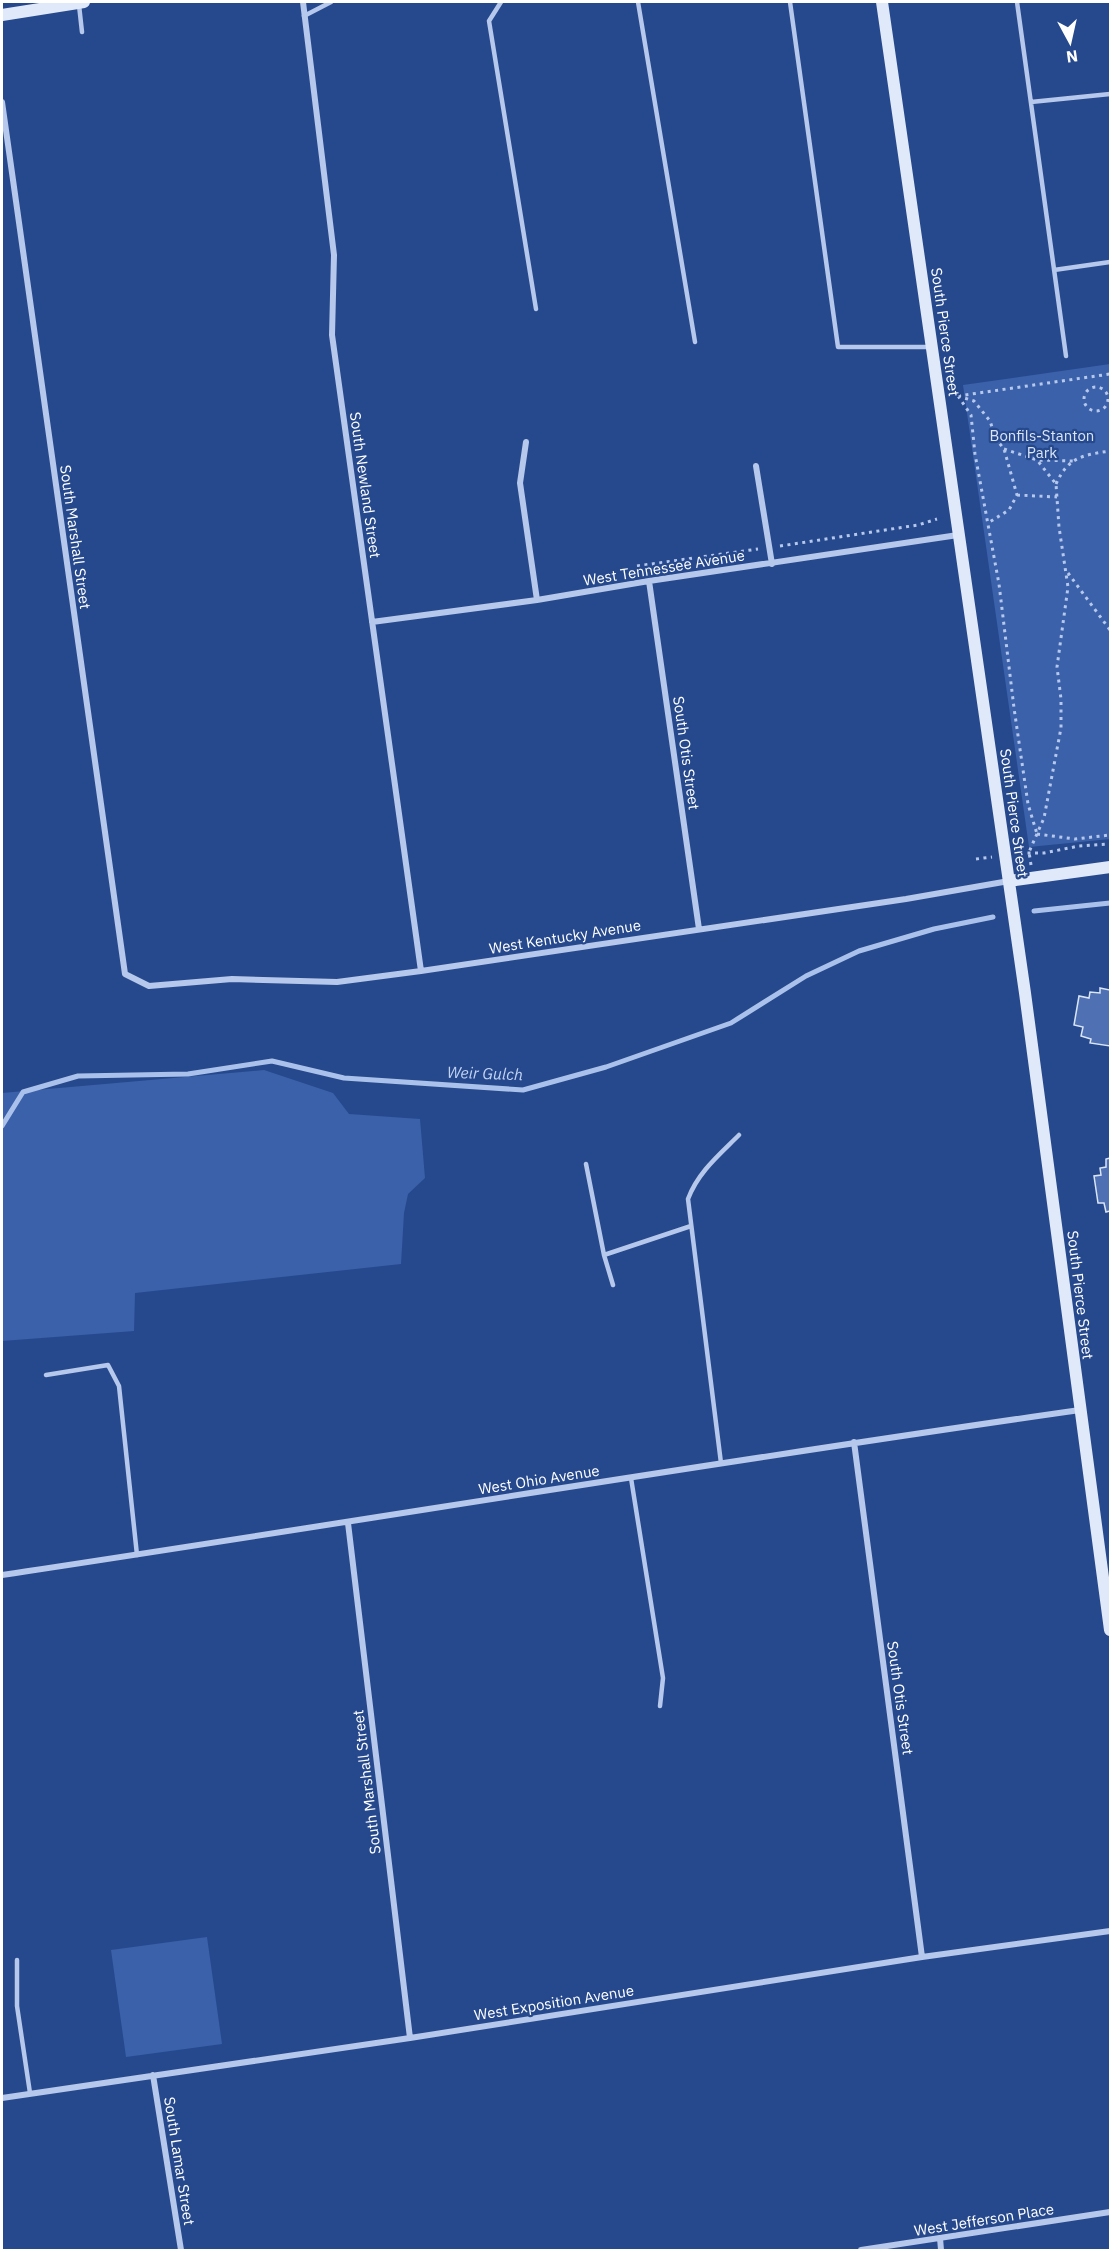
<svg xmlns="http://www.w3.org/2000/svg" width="1112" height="2252" viewBox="0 0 1112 2252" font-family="'IBM Plex Sans',sans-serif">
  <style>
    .green { fill: #3b61aa }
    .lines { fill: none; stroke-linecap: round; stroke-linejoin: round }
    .stream { stroke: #aac2eb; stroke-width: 5 }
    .building { fill: #4f71b4; stroke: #dae5f8; stroke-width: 1.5 }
    .path { stroke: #b6c8eb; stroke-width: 3; stroke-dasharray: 3 4.5; stroke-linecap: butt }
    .lane { stroke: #b6c8eb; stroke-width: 4.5 }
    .street { stroke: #b6c8eb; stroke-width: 6 }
    .secondary { stroke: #e0e9f9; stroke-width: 12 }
    .labels { text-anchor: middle; stroke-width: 4.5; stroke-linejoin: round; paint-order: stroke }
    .street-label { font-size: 15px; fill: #fff; stroke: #26498d }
    .park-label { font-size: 15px; fill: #dae5f8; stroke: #26498d }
    .water-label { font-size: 16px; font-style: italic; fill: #c2d3f2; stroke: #26498d }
  </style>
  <rect width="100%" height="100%" fill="#26498d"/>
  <!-- green -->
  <path class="green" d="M1110,364V839L1029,847L963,385Z
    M264,1070L333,1093L349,1114L420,1119L425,1178L408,1194L404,1213L401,1264L135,1293L134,1331L2,1341V1093Z
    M207,1937L222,2044L126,2057L111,1950Z"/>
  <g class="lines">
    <!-- stream -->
    <path class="stream" d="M1034,911L1110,903
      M2,1126L23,1092L78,1076L188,1074L272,1061L344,1078L523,1090L606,1067L731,1023L806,976L859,951L934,929L993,917"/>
  </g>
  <!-- building -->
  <path class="building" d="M1100,988L1110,990V1046L1090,1043L1091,1039L1081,1036L1083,1027L1074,1025L1079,996L1089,998L1090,992L1100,993Z
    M1110,1158V1211L1106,1212L1104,1203H1098L1094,1176L1101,1175L1100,1168L1106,1167V1159Z"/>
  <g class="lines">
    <!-- path -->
    <path class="path" d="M1084 399a12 12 0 1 1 24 0a12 12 0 1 1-24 0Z
      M958,396L971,415L975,454L999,584L1014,708L1028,804L1037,834
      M958,396L1110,374
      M958,396L974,401L990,421L996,439L1004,449L1017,495L1009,510L988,523
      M1004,449L1037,460L1073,461
      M1056,484C1068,457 1083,455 1110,451
      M1017,495L1057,497
      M780,546L918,525L937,519
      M637,566L758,549
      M1068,573L1110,630
      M1037,834L1075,839L1110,835
      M1020,853H1044L1079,846L1110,844
      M976,859L992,857
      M1031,865L1029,852L1044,818L1061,728V699L1057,667L1068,587L1059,527L1056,484L1037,460"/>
    <!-- lane -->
    <path class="lane" d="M501,2L489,21L536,309
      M638,2L695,342
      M790,2L838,347H930
      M1017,2L1066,356
      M79,5L82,32
      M304,16L331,2
      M1031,102L1110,94
      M1054,270L1110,262
      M586,1164L604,1255
      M613,1285L604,1255L691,1226
      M46,1375L108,1365L119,1386L137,1555
      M721,1463L688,1199C698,1172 720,1154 739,1135
      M631,1478L663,1678L660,1706
      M17,1960V2006L30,2093"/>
    <!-- street -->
    <path class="street" d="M303,2L334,255L332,335L421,971
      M2,102L125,974L149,986L232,979L337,982L421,971L906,899L1009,881
      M526,442L520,483L537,600
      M756,466L772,564
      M649,581L699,929
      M372,622L537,600L649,581L958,535
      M854,1442L922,1957
      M348,1523L410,2038
      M2,1575C361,1521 720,1461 1080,1410
      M153,2075L181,2250
      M2,2098L410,2038L922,1957L1110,1931
      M940,2238L941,2250
      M861,2250L1110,2212"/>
    <!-- secondary -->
    <path class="secondary" d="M882,2L1025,993L1110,1630
      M2,15L84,2
      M1009,881L1110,867"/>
  </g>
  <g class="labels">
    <!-- street labels -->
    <g class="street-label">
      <text transform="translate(945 332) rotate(82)" y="5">South Pierce Street</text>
      <text transform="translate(365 485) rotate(82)" y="5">South Newland Street</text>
      <text transform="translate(75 537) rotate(82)" y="5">South Marshall Street</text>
      <text transform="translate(664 568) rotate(-9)" y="5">West Tennessee Avenue</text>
      <text transform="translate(686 753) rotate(82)" y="5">South Otis Street</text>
      <text transform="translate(1014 813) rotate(82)" y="5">South Pierce Street</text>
      <text transform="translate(565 937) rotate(-9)" y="5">West Kentucky Avenue</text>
      <text transform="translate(1080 1295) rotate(83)" y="5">South Pierce Street</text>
      <text transform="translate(539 1480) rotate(-9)" y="5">West Ohio Avenue</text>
      <text transform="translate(900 1698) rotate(82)" y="5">South Otis Street</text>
      <text transform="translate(367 1782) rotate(-97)" y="5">South Marshall Street</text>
      <text transform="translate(554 2003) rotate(-9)" y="5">West Exposition Avenue</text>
      <text transform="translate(179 2161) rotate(81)" y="5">South Lamar Street</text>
      <text transform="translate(984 2220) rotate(-9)" y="5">West Jefferson Place</text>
    </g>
    <!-- park labels -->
    <g class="park-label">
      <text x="1042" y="441">Bonfils-Stanton<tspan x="1042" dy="17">Park</tspan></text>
    </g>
    <!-- water labels -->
    <g class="water-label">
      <text transform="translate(485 1073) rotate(2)" y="6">Weir Gulch</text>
    </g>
  </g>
  <!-- border -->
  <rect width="1112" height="2252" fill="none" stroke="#ffffff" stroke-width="6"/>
  <!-- north arrow -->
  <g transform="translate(1070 42) rotate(172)" stroke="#26498d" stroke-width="4.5" paint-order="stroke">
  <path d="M0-4.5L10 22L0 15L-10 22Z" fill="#ffffff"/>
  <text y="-9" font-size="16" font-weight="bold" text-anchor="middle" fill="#ffffff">N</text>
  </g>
</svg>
